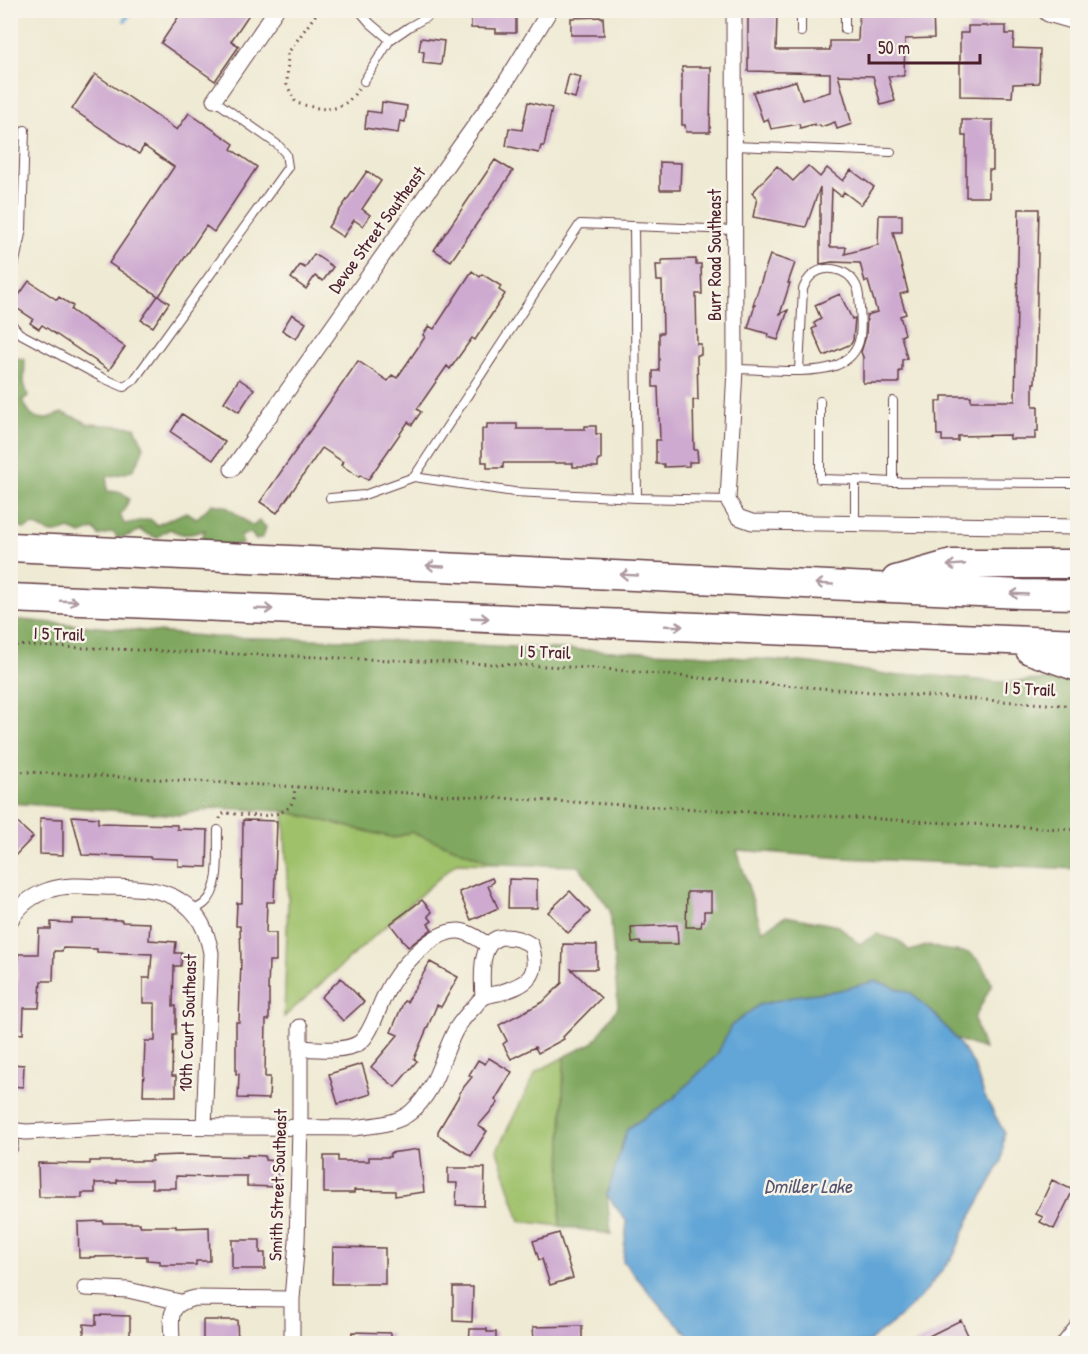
<svg xmlns="http://www.w3.org/2000/svg" width="1088" height="1354" viewBox="0 0 1088 1354" font-family="'Patrick Hand',sans-serif">
  <style>
    .green { fill: #9fc16a; stroke: #74704a; stroke-width: 1.5 }
    .forest { fill: #7fa75e; stroke: #646344; stroke-width: 1.5 }
    .water { fill: #62a6d7; stroke: #566281; stroke-width: 1.5 }
    .lines { fill: none; stroke-linecap: round; stroke-linejoin: round }
    .stream { stroke: #62a6d7; stroke-width: 4.5 }
    .building { fill: #ceaad0 }
    .lane-casing { stroke: #633d44; stroke-width: 10 }
    .street-casing { stroke: #633d44; stroke-width: 17 }
    .primary-casing { stroke: #633d44; stroke-width: 26 }
    .highway-casing { stroke: #633d44; stroke-width: 31 }
    .path { stroke: #633d44; stroke-width: 3; stroke-dasharray: 1.5 4.5; stroke-linecap: butt }
    .lane { stroke: #fff; stroke-width: 8 }
    .street { stroke: #fff; stroke-width: 15 }
    .primary { stroke: #fff; stroke-width: 24 }
    .highway { stroke: #fff; stroke-width: 28 }
    .oneway { stroke: #ae9aa0 }
    .labels { text-anchor: middle; stroke-width: 5; stroke-linejoin: round; paint-order: stroke }
    .street-label { font-size: 18px; fill: #4a1f2b; stroke: #f7f3e8 }
    .water-label { font-size: 20px; font-style: italic; fill: #545570; stroke: #f7f3e8 }
  </style>
  <rect width="100%" height="100%" fill="#f7f3e8"/>
  <filter id="ink" filterUnits="userSpaceOnUse"><feTurbulence type="fractalNoise" baseFrequency=".0167" numOctaves="2"/><feDisplacementMap in="SourceGraphic" scale="12" xChannelSelector="R" yChannelSelector="G"/><feConvolveMatrix kernelMatrix="1 2 1 2 8 2 1 2 1" color-interpolation-filters="sRGB"/></filter>
  <filter id="wash" filterUnits="userSpaceOnUse"><feTurbulence type="fractalNoise" baseFrequency=".008" numOctaves="4" result="noise"/><feDisplacementMap in="SourceGraphic" scale="24" xChannelSelector="R" yChannelSelector="G"/><feGaussianBlur stdDeviation="1.35" result="paint"/><feColorMatrix in="noise" values="0 0 0 0 0 0 0 0 0 0 0 0 0 0 0 0 0 1.4 0 .05"/><feComposite in="paint" operator="in"/></filter>
  <g filter="url(#wash)">
    <rect width="100%" height="100%" fill="#efead3"/>
    <!-- green -->
    <path class="green" d="M284,811L394,838L411,832L497,864L456,863L284,1017L288,901Z
      M564,1057L560,1226L520,1221L497,1150L536,1072Z"/>
    <!-- forest -->
    <path class="forest" d="M10,352L17,358L25,360L24,383L28,396L22,401L33,417L44,419L62,413L77,418L89,424L135,427L144,447C133,475 134,471 107,477V491L120,492L129,499L124,511L120,514L124,524L150,519L157,525L186,512L197,518L212,504L225,506L253,526L259,521L266,527L263,537L256,540L251,533L240,535L243,544L212,546L202,538L205,530C190,535 184,537 170,529L163,533L157,538L142,532L141,529L131,535L118,538L113,532L99,536L94,529L81,534L69,529C53,536 48,533 34,525L24,529L11,523Z
      M10,619L213,637L395,641L556,649L678,653L812,663L899,676L916,674L998,682L1077,678V869L843,858L737,850L762,931L786,916L839,926L859,944L877,934L899,941L910,951L929,945L940,949L970,953L981,963L992,984L974,1019L984,1049L956,1039L933,1013L836,991L801,995L759,1005L731,1026L717,1055L674,1098L627,1129L607,1195L611,1234L560,1226L564,1057L594,1042L618,1007L610,910L579,866L497,864L411,832L394,838L284,811L216,808L180,815L11,803Z"/>
    <!-- water -->
    <path class="water" d="M876,981L911,993L933,1013L956,1039L973,1063L984,1095L1004,1132L1002,1161L968,1222L954,1255L921,1297L901,1316L867,1343H696L663,1309L623,1261L627,1222L607,1195L627,1129L674,1098L717,1055L731,1026L759,1005L801,995L836,991Z"/>
    <g class="lines">
      <!-- stream -->
      <path class="stream" d="M125,20L132,10"/>
    </g>
    <g id="blocks">
      <!-- building -->
      <path class="building" d="M183,10H252L231,41L239,46L215,81L161,43Z
        M471,10H516V33H496V29L471,28Z
        M862,10L933,11L934,38L905,39L904,76H888L895,101L881,105L873,76L838,75L852,124L837,129L835,122L821,127L820,125L815,126V124L800,128L799,124L771,129L768,119L763,121L753,92L796,81L802,100L830,92V73L748,71V16H777L776,50H830V41H858L859,16H862Z
        M603,17L604,35H571V18Z
        M968,26H1006V34H1014L1013,48L1040,49L1039,83L1013,84L1012,97L960,96V33H968Z
        M421,38L444,41L441,65L423,63L424,52L419,51Z
        M682,67H711L710,132H686L685,125H682Z
        M95,74L177,130L189,113L234,144L231,149L257,167L214,232L206,226L159,296L169,303L153,327L141,320L158,296L109,263L174,167L144,146L139,154L72,109Z
        M569,74L581,77L575,98L564,95Z
        M382,102L407,106L405,122L400,121L398,133L365,128L367,111L381,113Z
        M528,102L552,108L544,146H541L539,153L506,146L509,128L522,130Z
        M962,120H993V170H989V197H966V136H962Z
        M495,160L513,171L451,261L434,250Z
        M660,162L681,163L680,190H660Z
        M777,166L793,181L808,166L820,177L827,168L843,181L851,170L874,187L861,205L844,192L841,196L832,189L830,247H846L845,254L878,245L879,215H902V232H893L908,292L900,294L906,314L900,316L905,334L901,336L907,358L902,360V371H899V383H863V357L861,352L866,336L867,315L877,312L868,281L865,282L860,263L832,262L820,264V187L806,227L753,217L757,198L752,193Z
        M367,171L381,181L362,209L370,215L363,226L354,220L343,237L328,227Z
        M1019,209H1039L1035,383H1033V406H1038V431H1035V439H1010V435L958,436V441H942V435H937L936,401H942V396H971V401H1015Z
        M314,254L333,267L323,281L315,276L306,289L291,278L300,265L305,268Z
        M770,255L795,263L788,283H790L780,314L788,310L778,340L768,337L769,334L748,328L755,305H753Z
        M696,259V264H701L702,294H696L697,344H701V355H697L698,400H693L694,450H697L698,462H689V466L664,467V464H656V440H660L658,387H653V371H659V333H663L662,281H657L656,265H662V260Z
        M472,271L480,277L482,274L501,286L499,290L505,294L475,340L472,338L450,369L447,366L417,409L421,412L412,425L408,422L368,480L360,475L359,477L341,465L343,462L322,448L277,513L260,502L358,361L388,381L392,375L397,378L425,337L423,335L429,326L434,329Z
        M29,281L57,300L59,297L73,306L71,310L125,347L109,370L42,325L39,329L30,323L33,319L12,305Z
        M840,294L852,319L855,318L853,340L851,344L824,356L812,329L816,327L814,323L821,319L815,305Z
        M292,314L306,323L296,339L282,330Z
        M239,379L254,389L239,412L224,402Z
        M182,414L225,442L213,460L171,432Z
        M487,424H517V429H585V426H596V434H601V460H598V467H573V463H503V468H487V462H482V429H487Z
        M10,816L33,837L10,861Z
        M72,816L98,818V823L177,825V829L208,830L207,867L178,866V859L150,858V857L82,855Z
        M40,818L63,819V855L40,854Z
        M243,820L277,821L274,902H267L266,933H276V961H269L268,990H269V1020H266L265,1077H270L269,1099L238,1098L239,1074H236V1022H239L241,960L240,926H236L237,903H242Z
        M492,878L494,882L488,886L498,908L471,920L459,892Z
        M509,879L537,880V908H508Z
        M570,891L590,912L568,933L548,912Z
        M687,892H711V911H704V921H702L701,927H686Z
        M422,900L432,912L428,916L432,921L428,924L432,929L408,947L390,924Z
        M72,919L122,920V922L150,923L149,940L176,942L175,953H182L181,966H174L173,1006H176V1035H173L172,1076H176V1096H143L145,1041H155V1003H143V978H150L152,954L97,952V949L63,948L62,951H54L53,981H41L39,1008H24L23,1034L10,1033V982L17,983L18,954H38L39,929H51V922L72,923Z
        M677,925L678,944H640V942L632,943L631,927Z
        M563,944L597,945V969H571L601,998L563,1037L564,1039L538,1053L535,1047L511,1059L503,1044L507,1041L499,1025L543,1002L562,983Z
        M430,962L458,977L441,1007L437,1005L414,1059L417,1061L395,1087L371,1067L398,1035L391,1032L404,1001L407,1002Z
        M341,978L364,1002L343,1021L321,997Z
        M489,1058L512,1072L495,1100L498,1103L478,1126L487,1131L471,1156L438,1135V1131L460,1094L459,1093L472,1077L469,1075L478,1060L485,1064Z
        M10,1064L24,1065L23,1087L10,1086Z
        M362,1064L371,1094L338,1104L329,1074Z
        M419,1149L424,1192L395,1196V1191L354,1190V1193H324V1156H338V1161H369V1157H390V1153Z
        M183,1155L247,1157V1155L265,1156V1160L277,1161L276,1187L247,1186V1176H210V1177L176,1176V1188H152V1180H117V1183H95V1193H82V1198H64V1197H39L38,1163L90,1164V1161H152V1156Z
        M448,1168H485L484,1206L456,1205L457,1183H448Z
        M1052,1180L1073,1190L1054,1229L1040,1222L1043,1217L1036,1214Z
        M103,1221V1223H140V1226H176V1228L209,1227L210,1261H196V1265H160V1261L147,1260V1256L90,1257V1258H79L78,1222Z
        M559,1233L573,1278L550,1285L542,1259L539,1260L533,1241Z
        M232,1240H260V1253H265V1269H232Z
        M333,1247L385,1248V1284H332Z
        M453,1287H473L472,1322L453,1321Z
        M96,1315L130,1316V1341L84,1340V1324L96,1325Z
        M203,1320H237L238,1344H203Z
        M961,1320L972,1344H913Z
        M582,1326V1344H534L533,1327Z
        M470,1329H487V1332H496V1344H469Z
        M352,1332L391,1333V1344H351Z"/>
    </g>
  </g>
  <g filter="url(#ink)">
    <use href="#blocks" fill-opacity="0" stroke="#633d44" stroke-width="1.5"/>
    <g class="lines">
      <!-- lane casing -->
      <g class="lane-casing">
        <path id="lane" d="M359,10L370,23L390,40L409,27L439,10
          M801,10V32
          M845,30V10
          M364,81L390,40
          M734,146L891,152
          M634,226L637,498
          M10,285L22,229L25,130
          M10,322L19,333L103,378L124,387L134,380L288,167L286,154L278,145L214,100
          M735,369C763,369 810,375 835,366C863,355 862,333 860,308C859,301 860,292 856,285C847,268 824,263 810,277C806,281 805,285 803,289L799,370
          M820,401V479L855,480
          M893,401V482
          M330,498L364,495L414,477
          M728,500L637,498L514,492L414,477L580,224L734,230
          M855,524V480L893,482L1078,483
          M193,911C197,908 202,906 205,903C222,888 217,851 218,830"/>
      </g>
      <!-- street casing -->
      <g class="street-casing">
        <path id="street" d="M734,10L735,369L728,500L738,517L752,522L1078,527
          M214,100L276,10
          M232,469L507,80L550,10
          M10,921C19,906 33,895 49,890C66,884 85,886 103,887C128,888 157,886 179,900C199,912 207,931 211,953L204,1126
          M300,1048C316,1049 345,1052 359,1043C371,1035 378,1008 385,995C396,971 431,930 459,931C470,932 480,940 488,945
          M10,1130L26,1132L143,1126L354,1128C374,1125 395,1125 411,1112C436,1091 441,1058 455,1031C460,1022 468,1013 475,1006C477,1003 479,1001 481,999C486,995 493,994 499,993C527,984 541,977 531,945C522,939 515,937 504,937C478,938 482,979 483,998
          M10,1147L11,1131
          M85,1288L128,1290L180,1302
          M172,1344C172,1318 165,1305 195,1298L292,1299
          M292,1344V1299L297,1241L300,1128V1027
          M1064,1344L1078,1326"/>
      </g>
      <!-- primary casing -->
      <g class="primary-casing">
        <path id="primary" d="M1050,10L1078,18"/>
      </g>
      <!-- highway casing -->
      <g class="highway-casing">
        <path id="highway" d="M10,547L1021,594L1078,595
          M896,580L952,564H1078
          M10,598L1078,643
          M1030,650L1078,667"/>
      </g>
      <!-- path -->
      <path class="path" d="M319,10L288,53L287,85L296,103C325,110 340,116 359,88
        M10,645L595,668C756,684 917,696 1078,706
        M10,771L1078,830
        M220,819L221,815L225,813C244,814 283,823 293,801C295,798 294,791 295,787"/>
      <!-- lane -->
      <use href="#lane" class="lane"/>
      <!-- street -->
      <use href="#street" class="street"/>
      <!-- primary -->
      <use href="#primary" class="primary"/>
      <!-- highway -->
      <use href="#highway" class="highway"/>
    </g>
    <!-- one-way arrows -->
    <defs><path id="oneway-shaft" d="M-6 0H5M1.5-3L5.5 0L1.5 3" fill="none" stroke-width="1.6" stroke-linecap="round" stroke-linejoin="round" transform="scale(1.5)"/></defs>
    <g class="oneway">
      <use href="#oneway-shaft" transform="translate(956 565) rotate(175)"/>
      <use href="#oneway-shaft" transform="translate(435 566) rotate(-177)"/>
      <use href="#oneway-shaft" transform="translate(629 575) rotate(-177)"/>
      <use href="#oneway-shaft" transform="translate(824 584) rotate(-177)"/>
      <use href="#oneway-shaft" transform="translate(1019 594) rotate(-177)"/>
      <use href="#oneway-shaft" transform="translate(69 601) rotate(2)"/>
      <use href="#oneway-shaft" transform="translate(264 609) rotate(2)"/>
      <use href="#oneway-shaft" transform="translate(480 618) rotate(2)"/>
      <use href="#oneway-shaft" transform="translate(674 626) rotate(2)"/>
    </g>
  </g>
  <g class="labels">
    <!-- street labels -->
    <g class="street-label">
      <text transform="translate(377 230) rotate(-54)" y="6">Devoe Street Southeast</text>
      <text transform="translate(715 255) rotate(-90)" y="6">Burr Road Southeast</text>
      <text transform="translate(59 634) rotate(2)" y="6">I 5 Trail</text>
      <text transform="translate(545 652) rotate(2)" y="6">I 5 Trail</text>
      <text transform="translate(1030 689) rotate(3)" y="6">I 5 Trail</text>
      <text transform="translate(188 1023) rotate(-88)" y="6">10th Court Southeast</text>
      <text transform="translate(278 1185) rotate(-88)" y="6">Smith Street Southeast</text>
    </g>
    <!-- water labels -->
    <g class="water-label">
      <text x="808" y="1193">Dmiller Lake</text>
    </g>
  </g>
  <!-- margin -->
  <rect width="1088" height="1354" fill="none" stroke="#f7f3e8" stroke-width="36"/>
  <!-- scale -->
  <path d="M869 54v9h111v-9" fill="none" stroke="#4a1f2b" stroke-width="3"/>
  <text x="878" y="54" font-size="18" fill="#4a1f2b" stroke="#f7f3e8" stroke-width="4.5" paint-order="stroke">50 m</text>
</svg>
